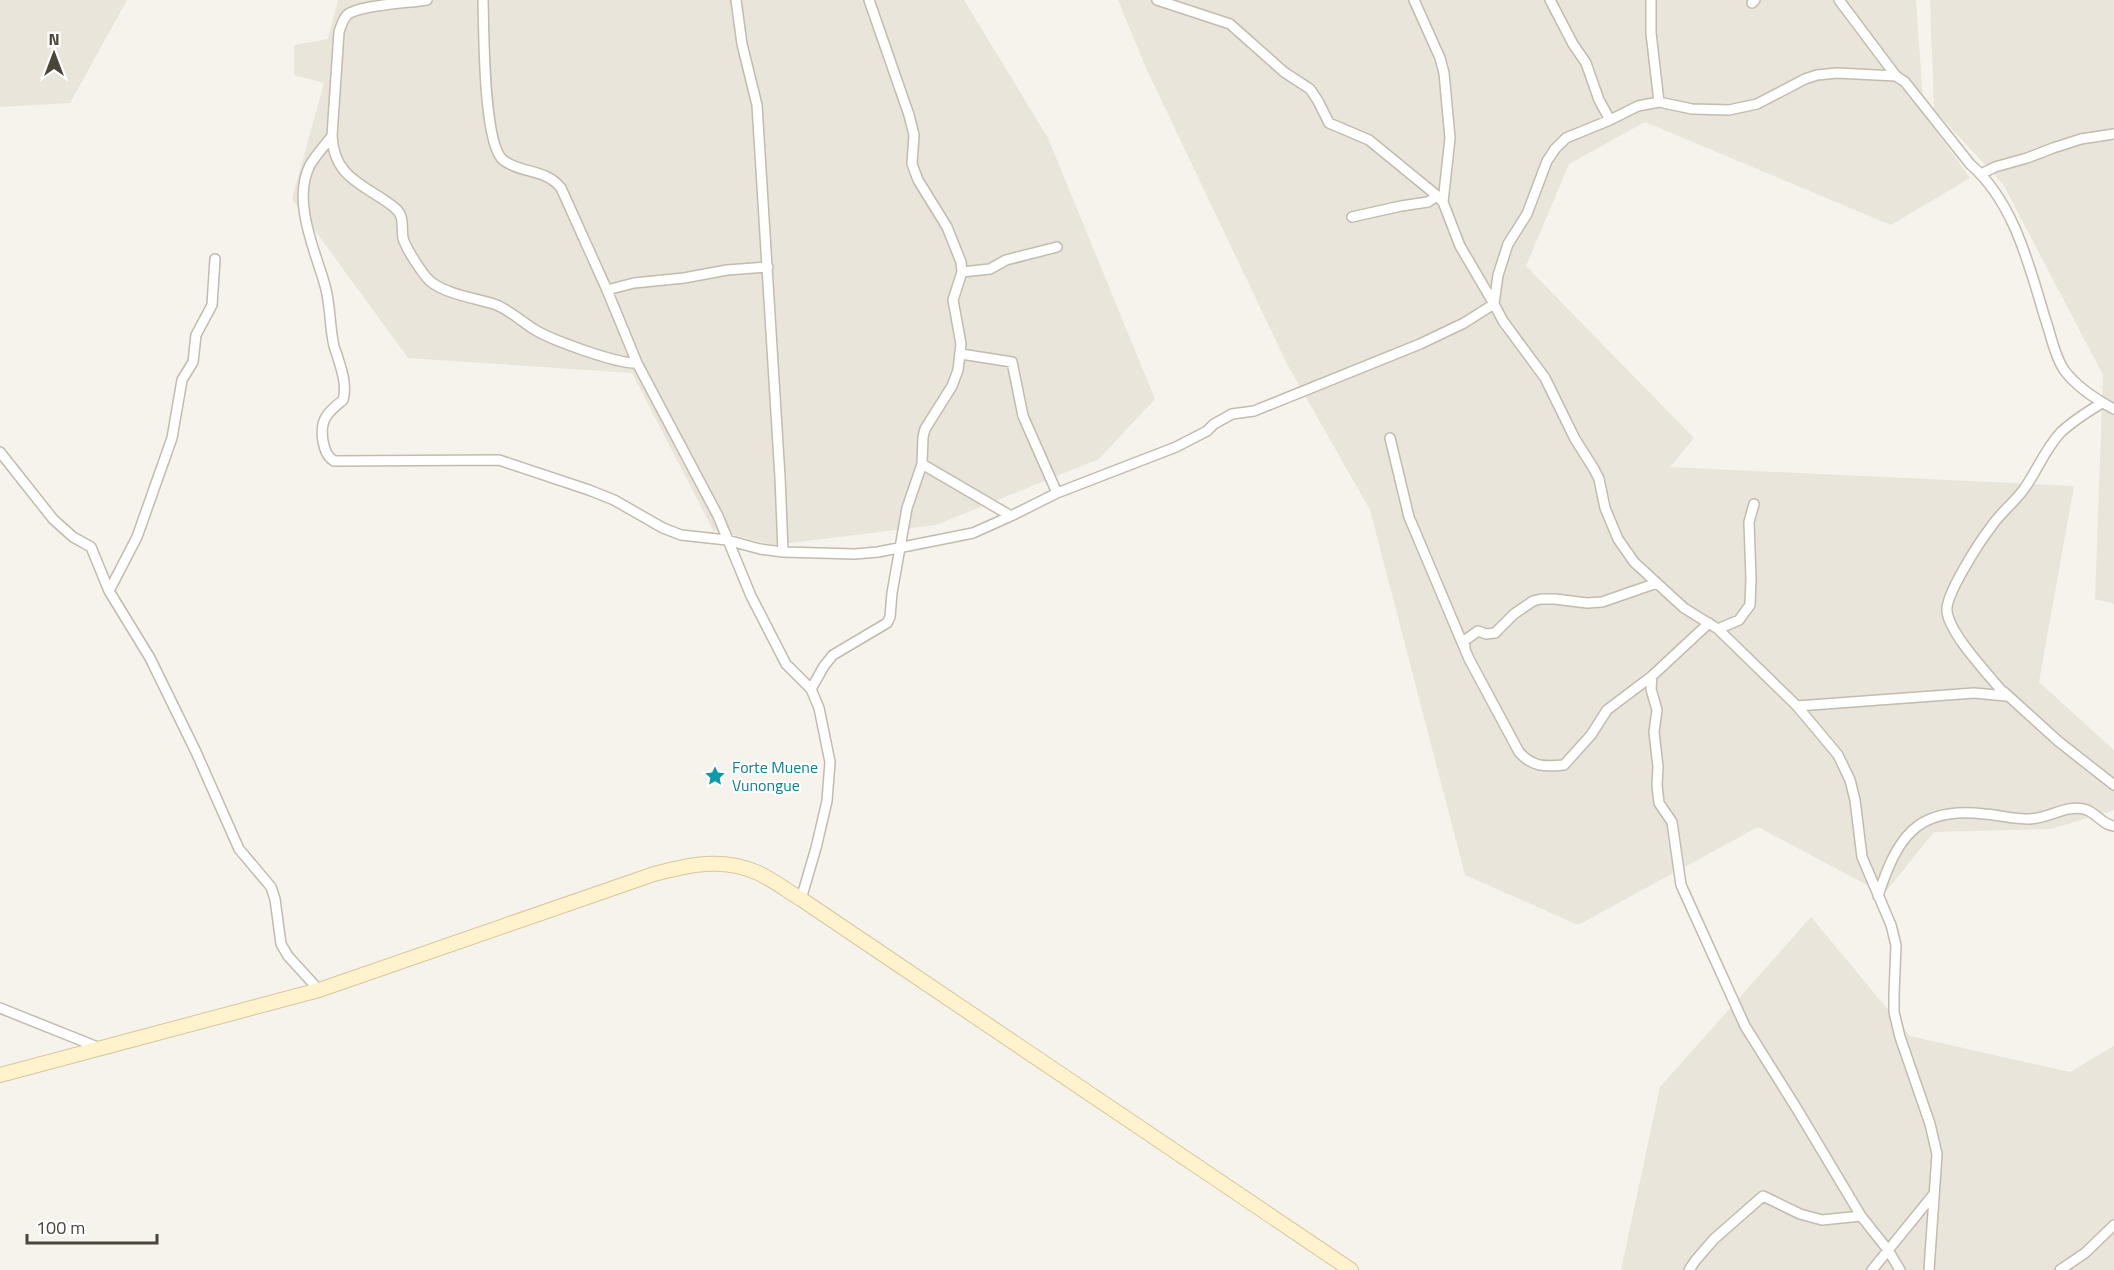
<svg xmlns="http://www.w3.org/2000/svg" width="2114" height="1270" viewBox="0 0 2114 1270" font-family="'Titillium Web',sans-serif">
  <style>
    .residential { fill: #eae5da }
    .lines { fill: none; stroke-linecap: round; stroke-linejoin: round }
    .street-casing { stroke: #c2bbae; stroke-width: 12 }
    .secondary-casing { stroke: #d6c79b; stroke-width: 16 }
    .street { stroke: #fff; stroke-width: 9 }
    .secondary { stroke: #fff3cd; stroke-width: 14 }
    .labels { text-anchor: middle; stroke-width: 4.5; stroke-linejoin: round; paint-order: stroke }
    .culture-label { font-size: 16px; fill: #0d838f; stroke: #fff; text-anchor: start }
  </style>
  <rect width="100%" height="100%" fill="#f6f3ec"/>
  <!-- residential -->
  <path class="residential" d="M0,0H127L70,103L0,107Z
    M338,0H964L1048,138L1155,399L1099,459L936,525L774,545L713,530L632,373L408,358L292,199L324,83L294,75V45L328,39Z
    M1118,0H1916L1924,114L1970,178L1891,225L1645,122L1569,164L1526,266L1694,438L1670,467L2074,486L2039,682L2114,750V810L2051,829L1934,832L1884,894L1758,827L1578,925L1465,875L1370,510L1287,364L1146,68Z
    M1930,0H2114V604L2095,599L2103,375L2003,184L1934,110Z
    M1811,917L1910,1036L2070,1072L2114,1046V1270H1621L1660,1087Z"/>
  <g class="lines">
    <!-- street casing -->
    <g class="street-casing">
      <path id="street" d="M427,0C409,3 358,5 347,15C343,19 341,26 339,32L332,136C334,180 367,185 395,208C405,216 401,227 403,238C405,247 423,275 430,281C445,294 475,298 494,304C509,309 523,323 537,331C555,341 617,364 637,363
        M483,0C484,29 483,143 503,160C521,174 545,168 561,188L607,290L637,363L718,516L751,596L786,664L811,689L819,708L830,762L827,801L816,848L801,899
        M736,0L742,44L757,105L780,477L783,552
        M1414,0L1440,58L1444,73L1450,138L1443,202
        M1550,0L1573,44L1586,63L1599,100L1610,120
        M1651,0V33L1659,102
        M1839,0L1896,76L1905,82L1970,164C2014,202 2029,265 2045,318C2051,335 2054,355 2064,370C2076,386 2097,400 2114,409
        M1752,3L1755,0
        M1896,76L1837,73L1817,75L1805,79L1757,104L1729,110L1692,109L1659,102L1638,106L1610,120L1566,138L1555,149L1547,161L1527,214L1508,244L1498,275L1494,304L1503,321L1545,378L1575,439L1594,469L1599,479L1605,508L1618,539L1634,562L1684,608L1718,629L1797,706L1838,755L1850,780L1855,800L1862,857L1891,925L1896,945L1894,994V1012L1900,1037L1930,1124L1937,1154L1929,1270
        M332,136C325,145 316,155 310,165C292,200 314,248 324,282C331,303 329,325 334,346C339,362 348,383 343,400C337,405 330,410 326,417C319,428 322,454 334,461L499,460L589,490L614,500L663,528L681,535L727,540L760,549L783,552L855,554L878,552L973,533L1011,516L1057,493L1176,447L1207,431L1214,424L1232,414L1254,411L1420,344L1464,323L1494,304L1460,246L1443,202L1435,194L1369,140L1329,123L1318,101L1310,89L1284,72L1230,24L1157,0
        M1981,174L1995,167L2027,158L2053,148L2081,139L2114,134
        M1352,217L1401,206L1428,202L1434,198L1435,194
        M962,272L990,269L1006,260L1057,247
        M607,290L634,283L684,278L727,270L768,267
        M961,354L1012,362L1023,416L1057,493
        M1390,438L1409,517L1469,659L1519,752C1532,767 1545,767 1564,765L1591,735L1607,710L1652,676L1709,623
        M0,452L53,519L73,537L91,547L109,591L150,658L196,752L239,849L271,887L275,899L281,944L288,956L319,990
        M922,464L1011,516
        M109,591L137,537L172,438L182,380L193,362L196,335L212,305L215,259
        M1718,629L1739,620L1750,605L1751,579L1749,522L1754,504
        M1465,646L1464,641L1478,631L1486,634L1495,633L1514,614L1533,601L1541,599H1555L1587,603L1602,602L1657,583
        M1652,676L1651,689L1657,710L1654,732L1658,767L1657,785L1659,803L1672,822L1681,885L1745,1026L1797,1109L1861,1216L1888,1250L1900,1270
        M811,689L824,666L833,655L887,623L890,617L892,593L907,508L922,464L923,437L925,429L952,386L958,370L961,344L953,300L962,272L961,262L947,227L918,180L912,164L914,135L909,115L869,0
        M2006,696C1990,676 1949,634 1947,611C1945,595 1980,541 1991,527C2000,513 2014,503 2024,489C2037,471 2045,449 2061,432C2074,420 2087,412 2102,403
        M1797,706L1974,693L2006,696L2004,692L2058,741L2114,785
        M1878,896C1897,838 1916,806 1984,814C1999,815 2013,819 2029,819C2048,819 2068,803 2087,810C2097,814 2103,825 2114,826
        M0,1008L100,1048
        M1689,1270L1695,1261L1714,1239L1763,1196L1800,1214L1822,1220L1861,1216
        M1872,1270L1933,1195
        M2060,1270L2085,1253L2114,1225"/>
    </g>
    <!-- secondary casing -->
    <g class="secondary-casing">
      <path id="secondary" d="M0,1075L319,990L654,874C688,865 722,857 756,872C772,879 786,890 801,899L1351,1270"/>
    </g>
    <!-- street -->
    <use href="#street" class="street"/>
    <!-- secondary -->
    <use href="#secondary" class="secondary"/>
  </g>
  <!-- icons -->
  <defs>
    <g id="sight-bare" transform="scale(1.62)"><path d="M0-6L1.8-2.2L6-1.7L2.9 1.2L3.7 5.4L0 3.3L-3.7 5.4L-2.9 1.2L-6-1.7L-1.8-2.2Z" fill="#0f9aa8" stroke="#fff" stroke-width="2.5" paint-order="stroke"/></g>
  </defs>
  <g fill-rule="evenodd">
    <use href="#sight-bare" x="715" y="776"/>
  </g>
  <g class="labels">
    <!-- culture labels -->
    <g class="culture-label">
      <text x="732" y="773">Forte Muene<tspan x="732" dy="18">Vunongue</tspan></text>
    </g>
  </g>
  <!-- north arrow -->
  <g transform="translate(54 54)" stroke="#ffffff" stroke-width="4.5" paint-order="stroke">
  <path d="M0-4.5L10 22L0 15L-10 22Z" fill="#4b4439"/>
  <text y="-9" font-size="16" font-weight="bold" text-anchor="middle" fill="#4b4439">N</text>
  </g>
  <!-- scale -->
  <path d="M27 1234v9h130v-9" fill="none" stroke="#4b4439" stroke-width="3"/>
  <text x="36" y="1234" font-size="18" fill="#4b4439" stroke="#ffffff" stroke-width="4.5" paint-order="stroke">100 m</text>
</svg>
